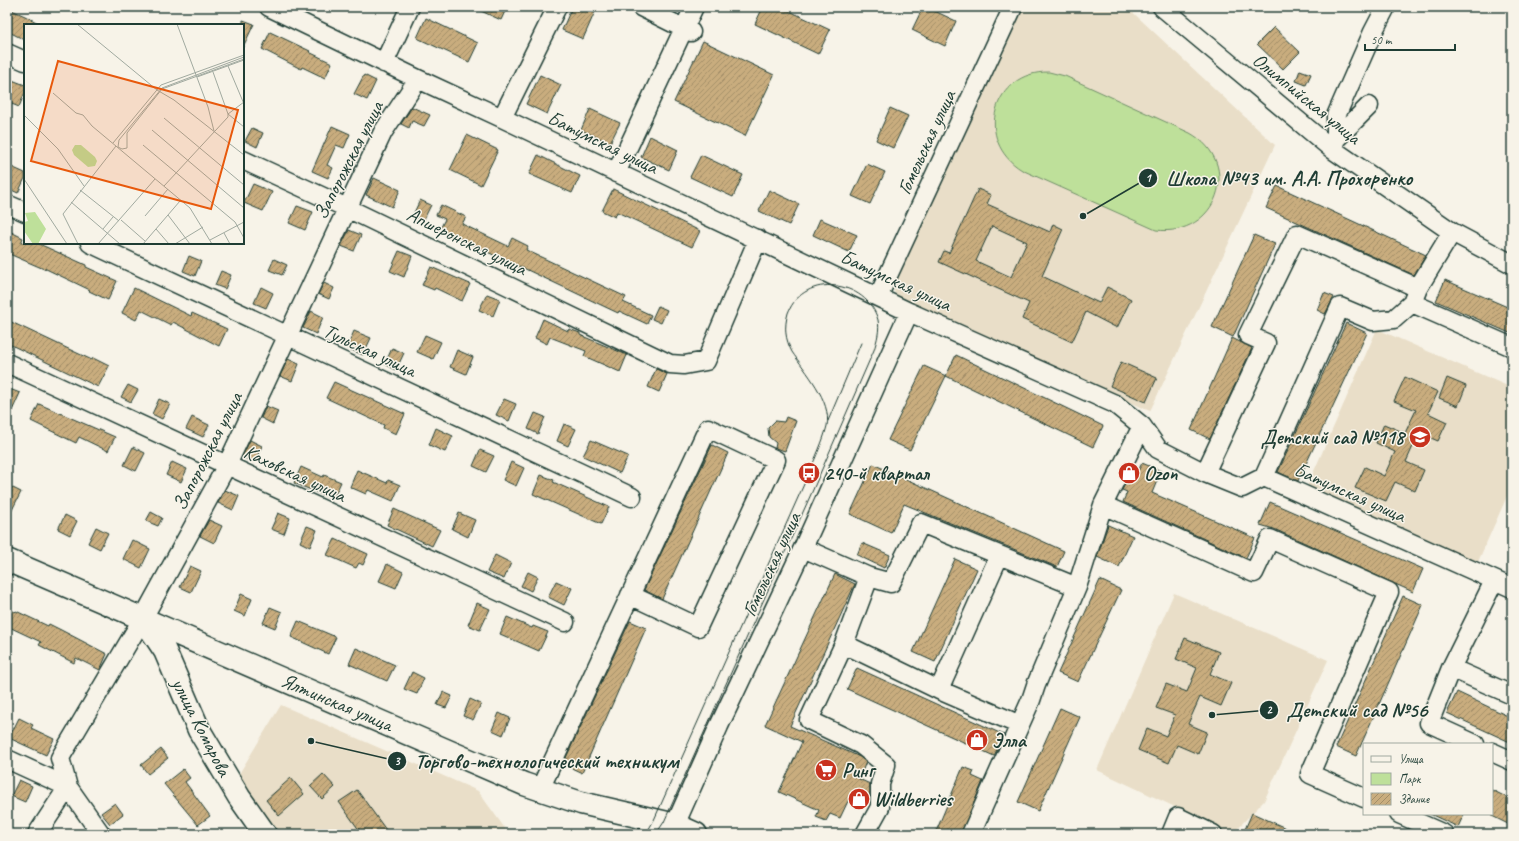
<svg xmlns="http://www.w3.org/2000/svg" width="1519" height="841" viewBox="0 0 1519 841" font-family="Caveat,sans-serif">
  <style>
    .built { fill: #e9dec8 }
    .green { fill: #bee09a; stroke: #6e8e67 }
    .building { fill: url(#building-hatch); stroke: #1f3d34; fill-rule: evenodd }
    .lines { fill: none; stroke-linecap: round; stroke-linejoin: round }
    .minor-casing { stroke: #1f3d34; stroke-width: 21 }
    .major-casing { stroke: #1f3d34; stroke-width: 25 }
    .minor { stroke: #f7f3e8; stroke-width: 18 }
    .major { stroke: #f7f3e8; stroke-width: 22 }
    .tram { stroke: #1f3d34; stroke-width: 1 }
    .labels { text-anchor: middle; stroke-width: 3; stroke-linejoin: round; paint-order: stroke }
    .street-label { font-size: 20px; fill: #1f3d34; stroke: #f7f3e8 }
    .poi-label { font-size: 20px; font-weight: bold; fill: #1f3d34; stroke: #f7f3e8; text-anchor: start }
    .inset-road { fill: none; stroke: #a1aaa0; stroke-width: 1 }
    .view { fill: #e8590c; fill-opacity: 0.15; stroke: #e8590c; stroke-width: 2 }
    .inset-edge { fill: none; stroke: #1f3d34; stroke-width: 2 }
    .leader { fill: none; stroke: #1f3d34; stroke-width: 1.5 }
    .callout-dot { fill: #1f3d34; stroke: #f7f3e8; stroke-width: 1.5 }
    .mark-label { font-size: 12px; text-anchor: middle; font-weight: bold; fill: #fff }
    .callout-label { font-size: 21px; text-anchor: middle; font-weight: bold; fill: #1f3d34; stroke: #f7f3e8; stroke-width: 3; stroke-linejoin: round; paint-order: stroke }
  </style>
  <defs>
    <pattern id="building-hatch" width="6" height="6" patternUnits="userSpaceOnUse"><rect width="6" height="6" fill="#c9ad7e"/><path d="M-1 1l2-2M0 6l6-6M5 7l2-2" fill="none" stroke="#a38e68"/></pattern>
  </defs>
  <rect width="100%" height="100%" fill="#f7f3e8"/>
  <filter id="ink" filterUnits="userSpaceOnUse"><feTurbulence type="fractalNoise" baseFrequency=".025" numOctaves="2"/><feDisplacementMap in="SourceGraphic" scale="8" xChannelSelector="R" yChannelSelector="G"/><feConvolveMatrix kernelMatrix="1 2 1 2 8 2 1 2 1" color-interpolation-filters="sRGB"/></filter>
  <g filter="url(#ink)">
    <!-- built -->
    <path class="built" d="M1019,7H1127L1275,145L1150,411L897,297L892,287Z
      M1377,329L1512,388V485L1477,564L1306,489Z
      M1174,593L1328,660L1264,801L1232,834L1097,770Z
      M281,705L478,791L509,834H277L237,777Z"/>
    <!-- green -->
    <path class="green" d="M1049,72L1065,76L1190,133C1244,163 1217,238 1156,230L1022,170C974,141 992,71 1049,72Z"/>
    <!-- building -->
    <path class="building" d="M472,7H507L501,20Z
      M572,7H597L583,39L562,30Z
      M763,7H781L830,30L818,54L755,24Z
      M923,7H926L956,21L945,46L912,30Z
      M7,8L25,16L42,25H25V40L7,31Z
      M426,18L478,43L469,62L417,38Z
      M243,20L254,24L243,47Z
      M1274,27L1300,52L1283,69L1257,44Z
      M270,32L310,51L309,52L332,63L325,78L302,67L301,69L262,49Z
      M703,41L774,75L745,136L674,102Z
      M1300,70L1311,74L1306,85L1296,81Z
      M364,75L376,81L367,100L354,94Z
      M540,75L561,85L547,114L526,104Z
      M12,80L25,85V92L19,107L7,102V92Z
      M412,107L430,115L424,126L412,121L409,128L401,124Z
      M890,108L908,116L893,148L876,140Z
      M590,109L620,123L610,143L581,130Z
      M332,126L350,134L344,148L336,145L327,165L333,168L328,178L312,171Z
      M252,128L263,133L257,147L245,141Z
      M467,135L498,150L481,185L450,170Z
      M650,136L678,150L669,170L641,157Z
      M538,155L580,176L572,193L529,174Z
      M701,155L743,175L733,197L690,177Z
      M867,164L885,172L870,204L852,196Z
      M7,165L25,173V178L18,193L7,188Z
      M374,178L400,190L392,207L366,195Z
      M253,184L272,192L263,211L244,203Z
      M1277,186L1426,255L1414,275L1266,208Z
      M613,189L700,231L692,247L617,212L615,217L602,211Z
      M978,189L991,195L987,204L1050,232L1053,224L1063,229L1042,276L1099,303L1107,287L1131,299L1117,328L1086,312L1072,342L1022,319L1029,303L939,262L944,251L949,253ZM992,226L1027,242L1011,277L976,261Z
      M769,190L799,204L789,225L759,211Z
      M420,200L431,205L423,221L412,217Z
      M441,205L466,217L462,224L508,246L512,238L528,246L526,250L626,297L623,302L651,315L647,324L619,311L618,313L519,266L518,268L502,260V259L456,237L455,239L439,231L445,219L436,215Z
      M297,206L313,212L305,230L289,223Z
      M820,219L857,235L849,252L813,235Z
      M7,230L23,238L21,243H37L86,265V267L117,281L108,300L89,291L90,290L44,268V269L7,253Z
      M349,230L361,235L354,251L341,246Z
      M1254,235L1275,244L1233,337L1212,327Z
      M399,251L412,256L404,277L390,271Z
      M189,256L201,261L195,276L183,271Z
      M274,259L287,265L282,275L269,270Z
      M431,267L470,284L462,301L435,288L434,290L422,285Z
      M221,271L231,275L225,289L215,285Z
      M1445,280L1512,309V334L1436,301Z
      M324,283L334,288L329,299L318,294Z
      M261,287L273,293L266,308L254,303Z
      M134,288L191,316L192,313L227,329L219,346L173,322L171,325L141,310L136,320L122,313Z
      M1324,293L1334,297L1325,314L1317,310Z
      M487,294L500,299L493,316L479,310Z
      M658,306L667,310L661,323L652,319Z
      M311,311L323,317L316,334L303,328Z
      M543,319L568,331L569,329L580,333V335L627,355L620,372L584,356L586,351L550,337L547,344L535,338Z
      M7,320L92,360L93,358L109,366L98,387L7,343Z
      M1346,323L1367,333L1298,481L1278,472Z
      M354,331L371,338L363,355L347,348Z
      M425,335L441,342L433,359L417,352Z
      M1232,338L1252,348L1210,439L1191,430Z
      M392,348L404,353L396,370L385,364Z
      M457,350L473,357L466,374L450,367Z
      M956,355L1103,426L1093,447L946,376Z
      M288,359L299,364L292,381L280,376Z
      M1121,362L1157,378L1146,402L1110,386Z
      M924,366L946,376L910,450L888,440Z
      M656,369L667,374L659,392L648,387Z
      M1405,377L1438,392L1428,413L1447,422L1438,441L1419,433L1406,462L1424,470L1415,491L1395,482L1386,501L1355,488L1365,467L1384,476L1395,452L1376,443L1384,424L1405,433L1416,410L1394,401Z
      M1447,378L1466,386L1458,406L1439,398Z
      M334,382L405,414L396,434L383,428L384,425L326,398Z
      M128,385L138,390L131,402L121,397Z
      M7,388L20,393L7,422Z
      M159,399L170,404L162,419L152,414Z
      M504,399L516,404L509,421L496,415Z
      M39,404L115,437L108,451L79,437L76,443L31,421Z
      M266,406L278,411L273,424L261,418Z
      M535,413L545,417L538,434L528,429Z
      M192,417L209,425L203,437L186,429Z
      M786,417L796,421L785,451L775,448L776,443L769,437L768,428L775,421L784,422Z
      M564,424L576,429L568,446L557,441Z
      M436,428L453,436L445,452L429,445Z
      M250,440L262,446L254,462L242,457Z
      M591,440L628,456L620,473L583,456Z
      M712,445L728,453L662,599L644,590Z
      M133,447L145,453L136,471L124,465Z
      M480,450L494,456L486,472L473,466Z
      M172,462L187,469L181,482L166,475Z
      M511,462L524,468L516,486L503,480Z
      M1142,463L1161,471L1152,493L1255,538L1246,558L1123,502L1127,492L1122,490L1133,469L1138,471Z
      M873,464L1064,551L1057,567L904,504L891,533L850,514Z
      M301,467L323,477L324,475L341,482L333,499L294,483Z
      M357,470L387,483L388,480L400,485L393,501L368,490L366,494L350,487Z
      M541,475L554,480L553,482L609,507L601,524L533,494Z
      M7,485L21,492L7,520Z
      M225,490L239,496L233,510L218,503Z
      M1270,502L1423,569L1413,592L1274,529L1260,525Z
      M394,509L440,530L432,546L387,525Z
      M151,512L162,518L158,526L146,521Z
      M278,513L290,518L284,534L271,529Z
      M459,513L475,520L468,537L452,529Z
      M65,515L77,521L70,535L58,529Z
      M209,520L222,526L214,543L200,536Z
      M1108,525L1133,536L1119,567L1097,557Z
      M307,526L317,530L310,547L300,542Z
      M96,527L108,533L100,549L88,543Z
      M335,539L368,554L363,565L359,563L356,568L327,555Z
      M132,540L150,549L141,568L123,559Z
      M862,543L890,555L884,568L857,555Z
      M495,555L511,563L504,579L487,572Z
      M955,559L977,569L935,662L913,652Z
      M387,564L403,572L396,588L379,581Z
      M190,566L201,571L191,592L180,587Z
      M528,572L538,577L531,591L521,586Z
      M835,574L855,584L790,726L860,757L866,762L859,779L870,784V795L864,806L849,799L840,818L830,814L826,821L816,817L819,810L779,792L802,742L765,725Z
      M1100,580L1121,590L1078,682L1058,673Z
      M556,581L572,588L564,605L548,597Z
      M241,594L252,599L245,616L234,611Z
      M1403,596L1423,605L1356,756L1336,747Z
      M477,603L490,609L480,630L468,625Z
      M270,607L282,612L275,628L263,623Z
      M7,608L15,612L16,611L48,626L49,624L61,630L107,654L100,670L76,658L74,663L39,645L41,642L7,626Z
      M507,617L532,628L533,626L548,632L539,651L500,634Z
      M298,621L336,637L328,654L291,637Z
      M630,621L646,628L582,773L563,764Z
      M1185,638L1219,652L1210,674L1231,683L1221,706L1200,697L1188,724L1207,732L1198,754L1177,745L1169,763L1138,750L1147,728L1166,736L1175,715L1156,708L1166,684L1187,692L1197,668L1176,659Z
      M356,648L395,665L387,681L349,664Z
      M857,668L1004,735L994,756L847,689Z
      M412,672L424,678L417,694L404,689Z
      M443,692L452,696L446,708L437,705Z
      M1457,692L1512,718V743L1447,713Z
      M470,699L481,704L473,720L463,716Z
      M1060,708L1080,717L1038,811L1018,802Z
      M499,713L510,718L503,735L492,730Z
      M19,718L33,725L31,728L54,739L46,755L9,738Z
      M161,749L168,758L148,774L141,765Z
      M963,767L974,771L972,776L983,781L961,834H935Z
      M183,769L190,778L185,782L210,816L198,825L164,784Z
      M323,774L335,787L322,799L310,786Z
      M291,778L304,794L279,816L266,800Z
      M19,780L32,786L25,802L11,796Z
      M357,790L389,834H362L339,802Z
      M1492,790L1512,800V826L1492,816Z
      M115,803L123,814L110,824L101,813Z
      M1252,813L1299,834H1243Z
      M1430,814H1464L1458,827Z"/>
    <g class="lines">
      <!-- minor casing -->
      <g class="minor-casing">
        <path id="minor" d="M269,7L418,79L502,118L909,312L1115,404L1142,426L1158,449L1205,473L1242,488L1264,477L1512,588
          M641,7L691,32
          M1162,7L1332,149L1452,232L1512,264
          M7,53L25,61
          M384,63L410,7
          M502,118L557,7
          M1336,139V116L1373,32L1386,7
          M1334,144L1336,139L1369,106
          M243,160L347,208L670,364L684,365L706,361L758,239
          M616,173L694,7
          M7,204L25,212
          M1452,232L1418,288L1412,303L1512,347
          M90,243L632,497
          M878,297L1013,7
          M7,363L565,622
          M1205,473L1266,343L1248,335L1297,234L1418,288
          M1264,477L1340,307L1373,321L1394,319L1412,303
          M1103,505L1254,573L1270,539L1389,592L1310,774L1364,798
          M803,548L869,577L891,583L921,523L1077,587
          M1494,581L1451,668L1512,695
          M844,644L939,690L1020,725
          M1451,668L1429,723L1475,744
          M939,690L999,556
          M1492,752L1512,761
          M7,759L68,787L101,834
          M540,789L708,428L776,460L698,627L630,595
          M1399,814L1444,834
          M37,834L68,787L60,758L143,618L227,465L383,132L418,79
          M671,834L719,726L803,548L909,312
          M865,834L880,807V784L886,765L861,745L809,720L844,644L869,577
          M971,834L1031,700L1036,685L1077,587L1103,505L1142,426
          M1171,834L1178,817L1213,834"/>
      </g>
      <!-- major casing -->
      <g class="major-casing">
        <path id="major" d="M7,560L524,784L581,803L676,825L696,834
          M143,618L165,651L199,730L239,797L265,834"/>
      </g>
      <!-- minor -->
      <use href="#minor" class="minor"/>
      <!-- major -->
      <use href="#major" class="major"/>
      <!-- tram -->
      <path class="tram" d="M828,421L861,343
        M646,834L654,820L809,473C815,458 823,442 827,426C832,401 805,371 792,352C785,339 784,327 788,313C804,271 867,280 878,320C880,330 877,340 874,350L812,492L664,822L656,834"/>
    </g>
  </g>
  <!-- icons -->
  <defs>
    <g id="school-disc" transform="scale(1.15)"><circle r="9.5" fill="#c8321e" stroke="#f7f3e8"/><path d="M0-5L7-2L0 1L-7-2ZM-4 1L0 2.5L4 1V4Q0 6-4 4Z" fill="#fff"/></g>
    <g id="bus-disc" transform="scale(1.15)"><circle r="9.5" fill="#c8321e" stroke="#f7f3e8"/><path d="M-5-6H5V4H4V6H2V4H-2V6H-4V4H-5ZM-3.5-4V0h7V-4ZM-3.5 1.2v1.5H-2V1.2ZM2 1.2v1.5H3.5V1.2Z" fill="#fff"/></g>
    <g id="shop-disc" transform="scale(1.15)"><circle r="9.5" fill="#c8321e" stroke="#f7f3e8"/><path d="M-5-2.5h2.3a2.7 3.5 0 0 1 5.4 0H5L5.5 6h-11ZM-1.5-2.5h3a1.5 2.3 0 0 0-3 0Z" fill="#fff"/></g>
    <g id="supermarket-disc" transform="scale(1.15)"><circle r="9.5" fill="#c8321e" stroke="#f7f3e8"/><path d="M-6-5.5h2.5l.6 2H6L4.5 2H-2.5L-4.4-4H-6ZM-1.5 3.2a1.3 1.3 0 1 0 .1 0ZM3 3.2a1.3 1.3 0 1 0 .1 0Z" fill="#fff"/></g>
  </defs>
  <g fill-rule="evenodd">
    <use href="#school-disc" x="1420" y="437"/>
    <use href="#bus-disc" x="809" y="473"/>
    <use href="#shop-disc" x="1129" y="473"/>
    <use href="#shop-disc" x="977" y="740"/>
    <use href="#supermarket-disc" x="826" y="770"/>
    <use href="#shop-disc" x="859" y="799"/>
  </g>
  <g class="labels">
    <!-- street labels -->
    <g class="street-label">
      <text transform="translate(1307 98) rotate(39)" y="7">Олимпийская улица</text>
      <text transform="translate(603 142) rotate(26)" y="7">Батумская улица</text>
      <text transform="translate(926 142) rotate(-65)" y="7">Гомельская улица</text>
      <text transform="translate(348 160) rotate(-63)" y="7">Запорожская улица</text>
      <text transform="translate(467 241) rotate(26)" y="7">Апшеронская улица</text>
      <text transform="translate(896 280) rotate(25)" y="7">Батумская улица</text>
      <text transform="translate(370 350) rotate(25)" y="7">Тульская улица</text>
      <text transform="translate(207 451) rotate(-63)" y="7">Запорожская улица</text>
      <text transform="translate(295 473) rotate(25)" y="7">Каховская улица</text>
      <text transform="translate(1350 492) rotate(24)" y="7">Батумская улица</text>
      <text transform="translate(771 564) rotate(-65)" y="7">Гомельская улица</text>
      <text transform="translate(337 702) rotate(23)" y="7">Ялтинская улица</text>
      <text transform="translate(202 727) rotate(63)" y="7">улица Комарова</text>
    </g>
    <!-- poi labels -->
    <g class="poi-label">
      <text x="1404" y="444" text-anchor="end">Детский сад №118</text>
      <text x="824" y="480">240-й квартал</text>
      <text x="1144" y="480">Ozon</text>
      <text x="992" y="747">Элла</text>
      <text x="842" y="777">Ринг</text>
      <text x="874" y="806">Wildberries</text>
    </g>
  </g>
  <!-- overview -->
  <g transform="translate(24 24)">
    <rect width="220" height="220" fill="#f7f3e8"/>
    <path d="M51,121H57L71,133L73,137L71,142L64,143L50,131L48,126Z" fill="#bee09a"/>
    <path d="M11,188L22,205L14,220H9L0,207V198L4,197L1,189Z" fill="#bee09a"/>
    <path class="inset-road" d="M53,0L133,66L150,76L220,131M153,0L184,83L190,107M220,33L138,64L95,116L94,123L98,125L103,124V109L138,65L220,35M204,42L220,80M189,48L204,90L220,103M173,53L220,36M29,69L52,89L59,91L68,102L166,184L188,220M0,91L34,125L60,162M140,94L220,161M128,106L220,184M89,119L137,61L220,31M119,121L211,198L220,214M0,155L43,220M140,162L204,93V90L220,78M56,166L95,197M47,178L96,220M144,191L166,220M121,192L144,165M97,196L121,217M79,205L89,193M132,205L145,220M200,209L206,220M186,216L220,198M54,220L39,190L92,122M74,220L131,155M119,220L156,177M151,220L179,203"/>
    <path class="view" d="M34,37L214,86L187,185L7,137Z"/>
    <rect width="220" height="220" class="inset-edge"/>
  </g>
  <!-- callouts -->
  <path class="leader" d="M1083 216L1148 178M1212 715L1269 710M311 741L397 761"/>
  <g class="callout-dot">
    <circle cx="1083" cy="216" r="4"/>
    <circle cx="1212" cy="715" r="4"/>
    <circle cx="311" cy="741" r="4"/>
    <circle cx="1148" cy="178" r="10"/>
    <circle cx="1269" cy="710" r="10"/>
    <circle cx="397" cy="761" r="10"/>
  </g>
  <g class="mark-label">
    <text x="1148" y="182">1</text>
    <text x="1269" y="714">2</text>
    <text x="397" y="765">3</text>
  </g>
  <g class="callout-label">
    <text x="1289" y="185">Школа №43 им. А.А. Прохоренко</text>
    <text x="1357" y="717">Детский сад №56</text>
    <text x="547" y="768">Торгово-технологический техникум</text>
  </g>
  <!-- margin -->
  <rect width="1519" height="841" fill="none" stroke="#f7f3e8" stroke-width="24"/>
  <rect x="12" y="12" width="1495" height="817" fill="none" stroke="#1f3d34" stroke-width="1.5" filter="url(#ink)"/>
  <!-- legend -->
  <rect x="1363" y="743" width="130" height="72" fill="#f7f3e8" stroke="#a1aaa0"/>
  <rect x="1371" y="756" width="20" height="6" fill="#f7f3e8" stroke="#a1aaa0"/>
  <text x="1399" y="763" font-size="12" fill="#1f3d34">Улица</text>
  <rect x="1371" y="773" width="20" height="12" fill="#bee09a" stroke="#a1aaa0"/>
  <text x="1399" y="783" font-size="12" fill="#1f3d34">Парк</text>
  <rect x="1371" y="793" width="20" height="12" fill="url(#building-hatch)" stroke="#a1aaa0"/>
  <text x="1399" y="803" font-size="12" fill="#1f3d34">Здание</text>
  <!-- scale -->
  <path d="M1365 44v6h90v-6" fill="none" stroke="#1f3d34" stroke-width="2"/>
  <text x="1371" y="44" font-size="12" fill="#1f3d34" stroke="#f7f3e8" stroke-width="3" paint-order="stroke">50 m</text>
</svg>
